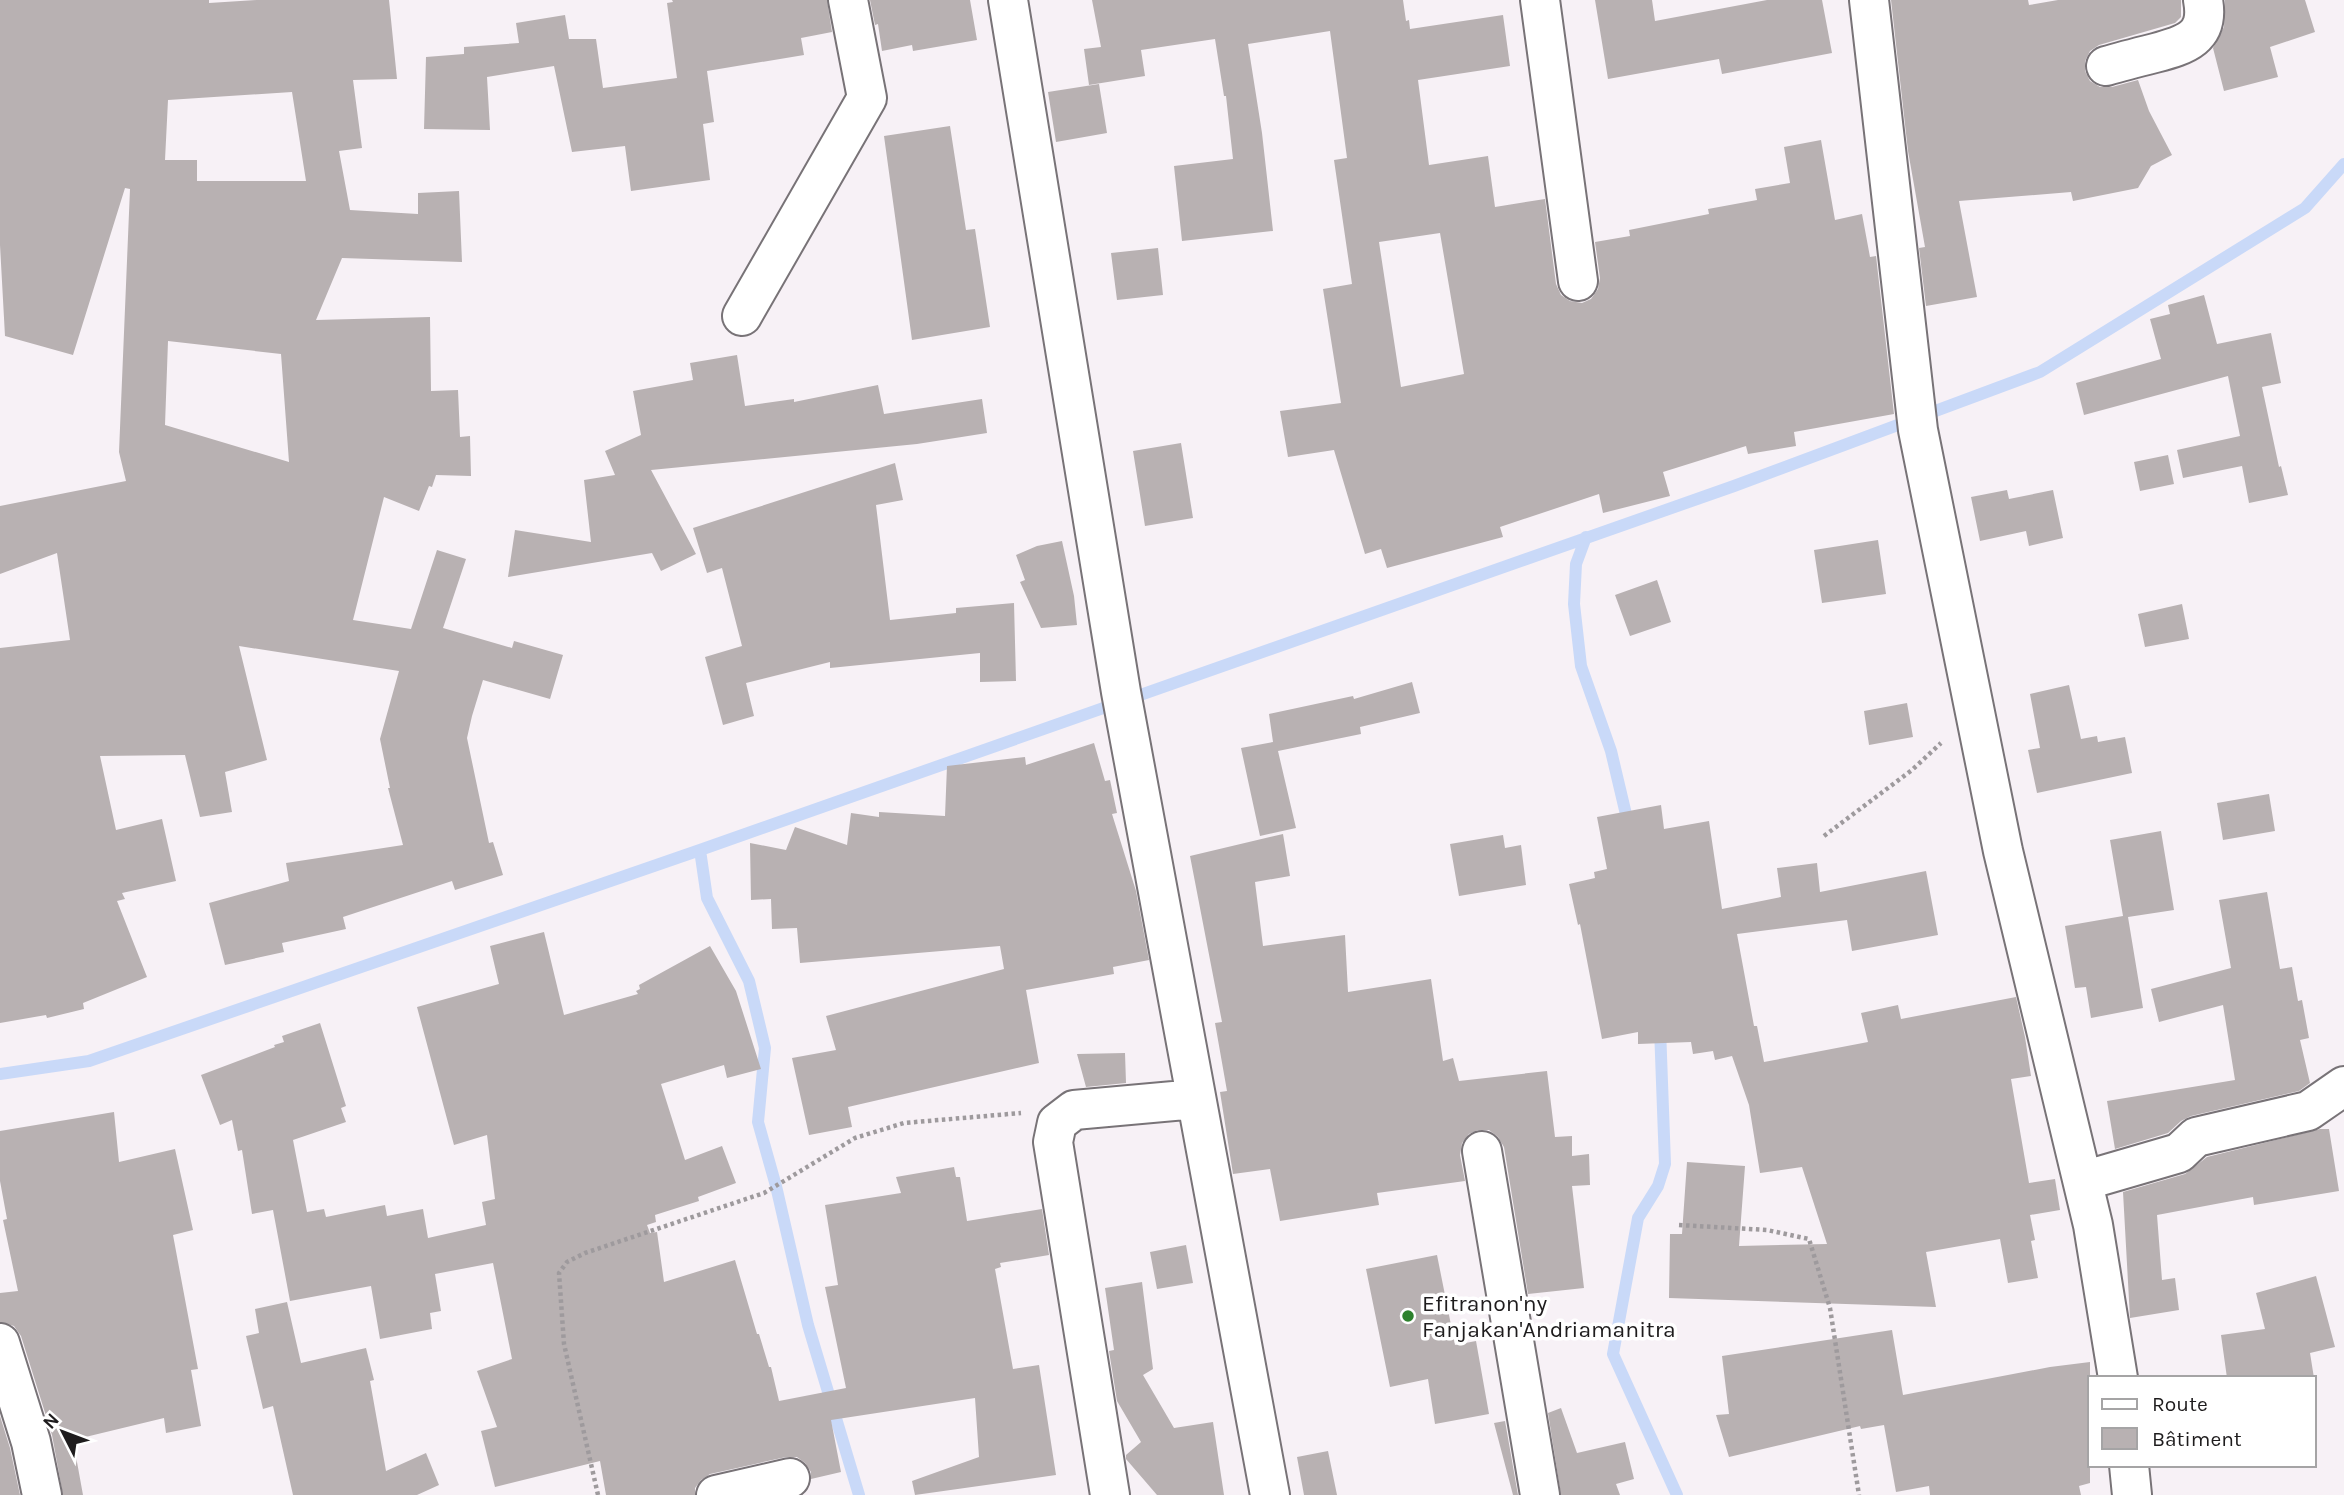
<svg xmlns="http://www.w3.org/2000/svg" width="2344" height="1495" viewBox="0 0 2344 1495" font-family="Karla,sans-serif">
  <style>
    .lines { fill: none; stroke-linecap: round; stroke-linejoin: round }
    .stream { stroke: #c9d9f8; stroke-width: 12 }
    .building { fill: #b8b1b2; fill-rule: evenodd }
    .street-casing { stroke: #787377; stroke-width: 42 }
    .path { stroke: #9e9a9d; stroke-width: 4.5; stroke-dasharray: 3.5 3.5; stroke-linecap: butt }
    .street { stroke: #fff; stroke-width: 38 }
    .poi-dot { fill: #2d812d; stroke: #fff; stroke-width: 2.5 }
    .labels { text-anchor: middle; stroke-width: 7; stroke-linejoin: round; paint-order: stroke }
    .poi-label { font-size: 23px; fill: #1e1c1d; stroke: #fff; text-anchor: start }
  </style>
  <rect width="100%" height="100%" fill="#f7f1f6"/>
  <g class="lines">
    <!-- stream -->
    <path class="stream" d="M1586,537L1576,564L1574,604L1581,666L1611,751L1629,827
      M700,850L707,898L749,981L765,1048L758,1122L776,1186L808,1325L859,1495
      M1660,1028L1665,1164L1658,1186L1638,1218L1613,1354L1677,1495
      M0,1074L89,1061L700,850L1734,486L2040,372L2305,208L2344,164"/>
  </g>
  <!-- building -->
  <path class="building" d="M0,0H209V3L256,0H389L397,79L353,80L362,148L339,151L350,210L418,214V193L459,191L462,262L342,258L316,320L430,317L431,391L458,390L460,437L470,436L471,476L436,475L432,487L429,486L419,511L384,497L353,620L411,629L437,550L466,559L443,628L512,648L514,641L563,655L550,699L483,680L472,716L467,738L489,843L493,842L503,875L455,890L452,881L343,917L346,929L282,943L284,952L225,965L209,903L289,881L286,863L403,845L388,788H390L380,739L399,671L239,646L267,760L225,772L232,812L200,817L185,755L100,756L116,830L162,819L176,881L122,893L125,899L117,901L147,977L83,1003L84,1009L47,1018L46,1015L0,1023V648L70,640L57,553L0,574V506L126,481L119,452L130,189L125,188L73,355L5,336L0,245ZM292,92L306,181H197V160H165L168,100ZM168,341L281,354L289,462L165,425Z
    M672,0H827L832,32L801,38L804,55L707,71L714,122L703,124L710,180L631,191L625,146L572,152L554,66L487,77L490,130L424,129L426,57L464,54V47L519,43L516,23L565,15L569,39H596L603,88L677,78L667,3L673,2Z
    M870,0H970L977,40L913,51L912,45L882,51L878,24L875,25Z
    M1092,0H1403L1406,21L1409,20L1410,29L1503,15L1510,66L1418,80L1429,165L1488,156L1495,207L1545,199L1556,284L1561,295L1570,301L1582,303L1591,299L1598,289L1600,278L1595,242L1630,236L1629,230L1709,214L1708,209L1757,200L1755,189L1790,183L1784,147L1821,140L1835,220L1862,214L1870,257L1876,256L1894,414L1794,432L1796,446L1748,454L1746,446L1663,472L1670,496L1603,513L1599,494L1500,527L1503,537L1387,568L1381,549L1365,554L1334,450L1288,457L1280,411L1341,403L1323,289L1352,284L1334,160L1347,158L1330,31L1248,44L1262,133L1273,231L1182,241L1174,166L1233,159L1226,96H1224L1215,39L1141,50L1145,76L1089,85L1084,49L1101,47ZM1440,233L1464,374L1401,387L1379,242Z
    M1595,0H1652L1655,21L1767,0H1822L1832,53L1722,74L1719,59L1608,79Z
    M1891,0H2028L2029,5L2058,0H2181V17L2175,23L2099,45L2090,51L2085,61V71L2090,81L2100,87H2112L2138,80L2149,111L2172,155L2151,166L2138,188L2073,201L2071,192L1959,201L1977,297L1926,306L1919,248L1925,247L1908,151Z
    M2225,0H2305L2315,32L2270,47L2278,77L2224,91L2213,48L2224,27Z
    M1099,84L1107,133L1056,142L1048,92Z
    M950,126L966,230L975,229L990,327L912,340L884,136Z
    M1158,248L1163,295L1117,300L1111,253Z
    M2204,295L2217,344L2271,333L2281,383L2262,387L2279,467L2281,466L2288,495L2249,503L2242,466L2183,478L2177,450L2240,436L2228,376L2084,415L2076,383L2161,359L2150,319L2170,314L2168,305Z
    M737,355L745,406L794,399V402L878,385L884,414L982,399L987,433L917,444L651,470L696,554L661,571L652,553L508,577L515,530L591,542L584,480L615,475L605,451L641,435L633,391L693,380L690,363Z
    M1181,443L1193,518L1145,526L1133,451Z
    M2168,455L2174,484L2140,491L2134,462Z
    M895,463L903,500L876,505L890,620L956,613V608L1014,603L1016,681L980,682V653L830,668V662L746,683L754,716L723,725L705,657L742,646L722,568L707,573L693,528Z
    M2007,490L2009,499L2053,490L2063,538L2029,546L2026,531L1980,541L1971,497Z
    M1878,540L1886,594L1822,603L1814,550Z
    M1062,541L1074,596L1077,625L1041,628L1020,582L1025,580L1016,555L1037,546Z
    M1657,580L1671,622L1630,636L1615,595Z
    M2182,604L2189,639L2145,647L2138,614Z
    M1412,682L1420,713L1360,727L1361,734L1278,751L1296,828L1260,836L1241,748L1273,742L1269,714L1353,696L1354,699Z
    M2069,685L2081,739L2097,736L2098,742L2125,737L2132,773L2037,793L2028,750L2040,748L2030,694Z
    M1907,703L1913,737L1869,745L1864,711Z
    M1094,743L1105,781L1110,780L1117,813L1112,814L1136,891L1149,960L1113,967L1114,974L1026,990L1039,1063L848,1107L852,1127L809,1135L792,1058L836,1050L826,1016L1004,969L1000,946L800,963L797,928L772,929L771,899L751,900L750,843L786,850L795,827L847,845L851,813L879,817V812L945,816L947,766L1025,757L1026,765Z
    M2269,794L2275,831L2223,840L2217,803Z
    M1661,805L1664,829L1709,821L1722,909L1781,897L1777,868L1817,863L1820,892L1926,871L1938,935L1852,951L1847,920L1737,934L1754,1026H1757L1764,1062L1868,1042L1861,1013L1898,1005L1901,1019L2016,997L2025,1037L2031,1076L2011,1079L2029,1183L2055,1179L2060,1210L2030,1215L2035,1240L2031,1241L2038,1278L2008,1283L2000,1239L1926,1252L1936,1307L1669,1298L1670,1234H1682L1687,1162L1745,1166L1739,1246L1827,1244L1802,1167L1760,1173L1749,1105L1732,1056L1715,1060L1713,1051L1693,1054L1691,1042L1638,1044V1032L1602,1039L1580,924L1578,925L1569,884L1595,878L1594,872L1607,869L1597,817Z
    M2161,831L2174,910L2128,917L2143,1008L2091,1018L2086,987L2075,988L2065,926L2123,916L2110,840Z
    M1283,834L1290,876L1255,882L1263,946L1345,935L1348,992L1431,979L1443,1061L1453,1058L1459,1081L1547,1071L1555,1137L1572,1136V1156L1589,1154L1590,1185L1572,1186L1584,1288L1528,1294L1504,1147L1498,1137L1489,1130H1478L1469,1134L1462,1143L1460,1155L1465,1181L1377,1193L1379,1205L1280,1221L1270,1169L1233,1174L1220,1092L1227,1091L1215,1023L1222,1022L1190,856Z
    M1503,835L1505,848L1521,845L1526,885L1459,896L1450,844Z
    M2267,892L2280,969L2292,967L2298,1001L2302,1000L2309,1038L2300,1040L2310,1083L2299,1091L2191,1116L2181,1121L2168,1133L2115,1149L2107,1101L2235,1080L2223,1005L2159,1022L2151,989L2231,968L2219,900Z
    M544,932L564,1015L638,994L636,991L640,989L639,985L710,946L736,991L761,1069L727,1078L724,1065L661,1084L685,1160L722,1146L736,1183L698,1197L699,1201L655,1215L656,1222L647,1225L650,1233L657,1232L664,1282L735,1260L757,1334H759L769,1367H771L779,1401L846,1388L825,1287L838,1285L825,1205L901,1193L896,1177L954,1167L956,1177H960L967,1221L1042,1209L1049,1255L1000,1263L1001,1267L995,1269L1013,1369L1039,1365L1056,1475L915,1495L912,1481L979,1457L975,1398L831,1420L841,1472L811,1479V1472L805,1463L797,1457H786L710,1474L701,1480L695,1488V1495H606L600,1461L495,1487L481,1431L497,1427L477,1371L512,1359L493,1263L435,1274L441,1311L430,1313L432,1329L380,1339L371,1286L290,1301L273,1210L252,1214L242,1150L238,1151L232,1120L220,1125L201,1075L275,1047L274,1045L284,1042L282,1036L320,1023L346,1106L341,1108L346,1122L293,1140L307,1212L324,1209L326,1217L385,1205L387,1216L423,1209L428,1238L486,1225L482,1202L495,1199L487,1135L454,1145L417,1007L499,984L490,946Z
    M1125,1053L1126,1083L1086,1087L1077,1054Z
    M114,1112L119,1162L175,1149L193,1230L173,1235L198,1369L191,1370L201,1426L166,1433L164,1418L73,1440L83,1495H63L52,1435L21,1336L14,1326L0,1322V1293L18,1291L3,1220L7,1219L0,1181V1131Z
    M2320,1129H2329L2339,1191L2254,1205L2253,1197L2157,1215L2162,1280L2175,1278L2179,1310L2130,1318L2123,1192L2185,1174L2207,1157Z
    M1186,1245L1193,1283L1157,1289L1150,1252Z
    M1437,1255L1455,1345L1476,1341L1489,1414L1435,1424L1428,1379L1390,1387L1366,1269Z
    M2316,1276L2335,1347L2310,1353L2314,1378H2227L2221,1335L2265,1329L2256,1293Z
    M1142,1282L1153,1369L1143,1375L1174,1428L1213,1422L1224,1495H1157L1126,1459V1455L1141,1442L1117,1401L1109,1351L1114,1350L1105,1288Z
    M287,1302L301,1363L366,1348L374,1380L370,1381L386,1471L426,1453L439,1485L417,1495H293L273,1406L263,1409L246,1336L259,1333L255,1309Z
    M1892,1330L1903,1395L2050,1367L2090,1362V1483L2079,1486L2081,1495H1930L1929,1486L1896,1492L1884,1425L1861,1429L1860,1426L1729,1457L1716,1415L1729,1414L1722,1356Z
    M1561,1408L1577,1453L1625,1442L1634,1479L1616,1484L1620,1495H1561L1548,1413Z
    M0,1416L10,1448L20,1495H0Z
    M1505,1421L1518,1495H1513L1494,1423Z
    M1328,1451L1337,1495H1304L1297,1457Z"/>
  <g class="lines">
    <!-- street casing -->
    <g class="street-casing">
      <path id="street" d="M1008,0L1121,692L1270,1495
        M1540,0L1578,281
        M1869,0L1918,430L2003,851L2093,1225L2118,1378
        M2106,66C2123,61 2139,57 2155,53C2185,45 2210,38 2203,0
        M742,316L867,98L848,0
        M1482,1151L1540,1495
        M2083,1181L2179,1153L2196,1137L2308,1111L2344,1086
        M0,1343L31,1442L42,1495
        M2129,1465L2132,1495
        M716,1495L790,1478
        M1110,1495L1053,1142L1057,1123L1074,1110L1196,1099"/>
    </g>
    <!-- path -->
    <path class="path" d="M1824,836L1912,770L1941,743
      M1679,1225L1767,1230L1809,1239L1830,1308L1859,1495
      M598,1495L564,1344L559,1273L567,1262L585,1253L764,1193L855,1138L904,1123L1021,1113"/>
    <!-- street -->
    <use href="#street" class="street"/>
  </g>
  <!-- markers -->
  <circle class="poi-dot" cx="1408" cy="1316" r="7"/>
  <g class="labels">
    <!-- poi labels -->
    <g class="poi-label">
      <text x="1422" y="1311">Efitranon'ny<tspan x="1422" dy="26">Fanjakan'Andriamanitra</tspan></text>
    </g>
  </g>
  <!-- legend -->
  <rect x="2088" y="1376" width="228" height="91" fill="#ffffff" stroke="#a5a4a5" stroke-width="2"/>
  <rect x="2102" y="1399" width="35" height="10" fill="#ffffff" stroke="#a5a4a5" stroke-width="2"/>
  <text x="2152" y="1411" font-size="21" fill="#1e1c1d">Route</text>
  <rect x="2102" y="1428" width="35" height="21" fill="#b8b1b2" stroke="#a5a4a5" stroke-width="2"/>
  <text x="2152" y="1446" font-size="21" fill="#1e1c1d">Bâtiment</text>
  <!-- north arrow -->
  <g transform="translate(63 1432) rotate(312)" stroke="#ffffff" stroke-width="5" paint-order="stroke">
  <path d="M0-5L12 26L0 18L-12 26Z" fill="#1e1c1d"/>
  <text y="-10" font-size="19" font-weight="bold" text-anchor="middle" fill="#1e1c1d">N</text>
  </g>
</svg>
